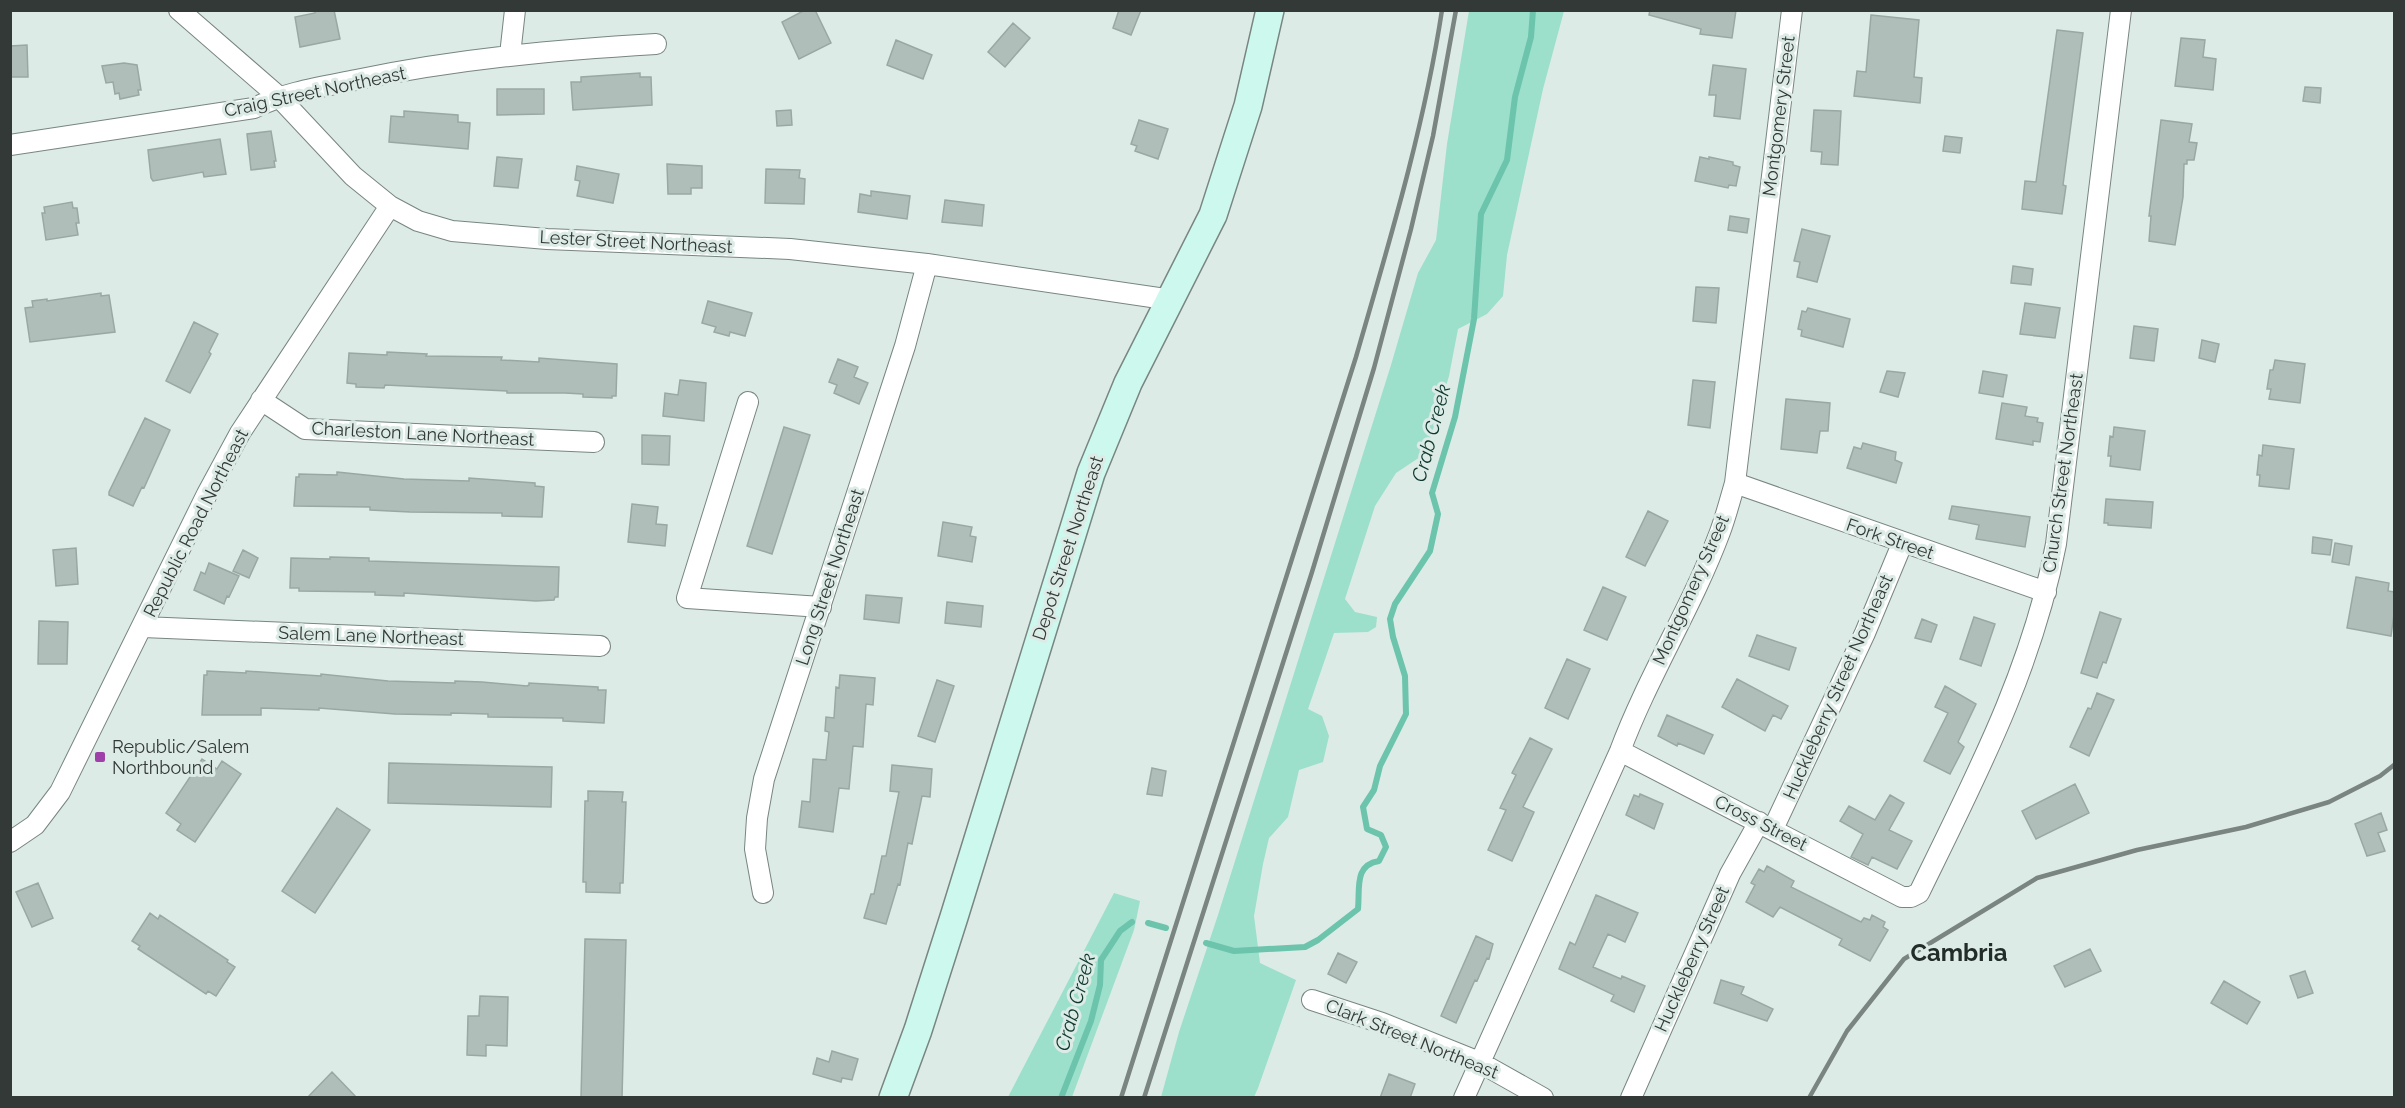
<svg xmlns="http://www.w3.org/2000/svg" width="2405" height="1108" viewBox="0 0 2405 1108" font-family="Raleway,sans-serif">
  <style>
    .green { fill: #9cdfcb }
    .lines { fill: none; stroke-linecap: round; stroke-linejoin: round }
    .stream { stroke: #6bc4ab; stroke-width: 6 }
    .building { fill: #b0beb9; stroke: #9aa8a3; stroke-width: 1.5 }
    .street-casing { stroke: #788581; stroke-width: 22 }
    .secondary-casing { stroke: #788581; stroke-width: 30 }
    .street { stroke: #fff; stroke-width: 20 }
    .secondary { stroke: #cdf8ee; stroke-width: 27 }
    .rail { stroke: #7a8481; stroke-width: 4.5 }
    .poi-dot { fill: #9f40a9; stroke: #dcebe6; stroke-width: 2 }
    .labels { text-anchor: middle; stroke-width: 6; stroke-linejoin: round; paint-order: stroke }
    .street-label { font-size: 18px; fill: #333937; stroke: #dcebe6 }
    .poi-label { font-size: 18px; fill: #333937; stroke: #dcebe6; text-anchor: start }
    .water-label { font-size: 20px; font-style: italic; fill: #0d372d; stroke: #dcebe6 }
    .district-label { font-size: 24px; font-weight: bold; fill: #222d29; stroke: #dcebe6 }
  </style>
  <rect width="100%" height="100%" fill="#dcebe6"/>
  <!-- green -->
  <path class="green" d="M1469,11H1564L1543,89L1507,255L1503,296L1487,314L1458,329L1449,376L1426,453L1396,473L1375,506L1345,599L1355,612L1377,617L1376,627L1368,632L1334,633L1308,709L1322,716L1329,736L1323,762L1299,770L1288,817L1269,838L1263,864L1254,916L1260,963L1296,980L1258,1088L1254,1097H1161L1179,1032L1218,915L1391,365L1418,273L1436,240L1447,144Z
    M1114,893L1140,901L1134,930L1072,1097H1008Z"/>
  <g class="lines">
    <!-- stream -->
    <path class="stream" d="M1148,923L1166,928
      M1206,943L1234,951L1305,947L1318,940L1358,909C1360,888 1354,865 1379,861L1386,847L1381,835L1367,829L1363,807L1374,790L1380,766L1406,714L1405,676L1393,637L1390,619L1395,604L1430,551L1438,514L1432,493L1455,417L1474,319L1481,214L1507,160L1515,97L1531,37L1533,10
      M1061,1098L1091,1021L1100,985L1101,960L1120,931L1132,922"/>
  </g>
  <!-- building -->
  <path class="building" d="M315,10H334L340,39L300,47L295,17L315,13Z
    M805,10H815L831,43L799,59L782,22Z
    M1119,10H1141L1131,35L1113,28Z
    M1650,10H1736L1732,38L1700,34L1701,29L1649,15Z
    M1871,15L1919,20L1914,77L1922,78L1920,103L1854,96L1857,71L1866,72Z
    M1013,23L1030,38L1005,67L988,52Z
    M2057,30L2083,33L2063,185L2066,186L2062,214L2022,209L2025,181L2036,182Z
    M2181,38L2205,40L2203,57L2216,59L2213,90L2175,86Z
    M896,40L932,55L923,79L887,65Z
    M27,45L28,77H10V46Z
    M124,63L137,65L141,90H138L139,95L120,99L119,93L115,94L113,82L106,83L102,66Z
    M1713,65L1746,69L1740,119L1714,116L1716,95H1709Z
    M640,73V77H651L652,105L573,110L571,82H581V77Z
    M2305,87L2321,88L2320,103L2303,101Z
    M497,89H544V114L497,115Z
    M791,110L792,125L777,126L776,111Z
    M1814,110L1841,111L1838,165L1821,164L1822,152L1811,151Z
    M404,111L458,115V122L470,123L468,149L389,142L391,116L404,117Z
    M1139,120L1168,129L1158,159L1135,151L1137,146L1131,144Z
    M2161,120L2192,124L2189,142L2197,143L2194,160H2187V164H2184L2183,197L2175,245L2149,241L2151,216H2149Z
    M271,131L276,161H274L275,167L251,170L247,134Z
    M1945,136L1962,138L1960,153L1943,151Z
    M220,139L226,174L204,177L203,172L153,181L151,178L148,150Z
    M497,157L522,159L518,188L494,186Z
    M1700,157L1709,159V157L1733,162V165L1740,167L1736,186L1729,185L1728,188L1695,181Z
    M667,164L702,166V188H691V194H668Z
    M577,166L619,174L613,203L577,196L580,181L575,180Z
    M766,169L800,170L799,178L805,179L804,204L765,203Z
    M871,191L910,196L907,219L858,212L860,194L871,196Z
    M945,200L984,205L982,226L942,222Z
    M72,202L73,208H77L79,223H76L78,235L46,240L42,213H45L44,207Z
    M1730,216L1749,219L1747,233L1728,230Z
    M1802,229L1830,236L1817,282L1797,277L1800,262L1794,261Z
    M2013,266L2033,269L2031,285L2011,283Z
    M1696,287L1719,288L1716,323L1693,321Z
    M101,293V296L109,295L115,332L30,342L25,308L33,307L32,301L47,299V301Z
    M708,301L752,313L745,336L730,332L729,336L714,332L716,327L702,323Z
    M2025,303L2060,308L2055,338L2020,334Z
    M1808,308L1850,319L1843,347L1801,336L1802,330L1798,329L1802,311L1806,312Z
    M194,322L218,334L209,352L211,354L190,393L166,381Z
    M2134,326L2158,329L2154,361L2130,358Z
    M2202,340L2219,344L2215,362L2199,358Z
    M387,352L427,354L426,356L502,357L501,360L539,362V358L617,364L616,396H612V398L583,397V394L565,393H507V391L385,385L384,388L356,387V384L347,383L349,353L387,355Z
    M838,359L858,367L854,377L868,383L859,404L834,393L837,385L829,382Z
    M2275,360L2305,364L2300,403L2269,399L2271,389H2267L2270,370H2273Z
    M1887,371L1905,373L1898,397L1880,392Z
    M1983,371L2007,375L2003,397L1979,393Z
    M680,380L706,383L704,421L663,416L665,393L678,395Z
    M1693,380L1715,382L1710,428L1688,425Z
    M1786,399L1830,403L1828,431H1820L1817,453L1781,449Z
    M2002,403L2027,407L2025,416L2038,418L2037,422L2043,423L2040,442L2033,441V445L1996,439Z
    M145,418L170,430L144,488L142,487L133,506L109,495V492Z
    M784,427L810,435L772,554L747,546Z
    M2114,427L2145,431L2140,470L2110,466L2111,456H2108L2110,436L2113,437Z
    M642,435L670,436L669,465L642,464Z
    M1863,443L1896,452L1895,460L1902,463L1896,483L1847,468L1854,447L1861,449Z
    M2263,445L2294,449L2289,489L2259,486L2260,475H2257L2259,455L2262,456Z
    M337,472L404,479L469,481V478L535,483V486L544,487L542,517L502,516V513L410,512L370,510V507L294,506L296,477H299V474L337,475Z
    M2106,499L2153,502L2151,528L2108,525V523H2104Z
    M632,504L658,507L656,524L667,525L665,546L628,542Z
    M1952,506L2030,517L2025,547L1976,539L1979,525L1949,519Z
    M1648,511L1668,521L1645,566L1626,557Z
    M943,522L972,527L970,536L976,537L972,562L938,556Z
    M2313,537L2332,540L2330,555L2312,553Z
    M2335,543L2352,546L2349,565L2332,562Z
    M76,548L78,584L56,586L53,550Z
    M243,550L258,558L249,578L233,571Z
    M330,557L369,558V561L559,567L558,597H555L554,600L536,601L404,593V596L375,595V592L299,591V588H290L291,558L330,559Z
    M209,563L239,576L229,597L227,596L224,604L194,590L201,572L205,574Z
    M2356,577L2389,583L2388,591L2394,592V614L2391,636L2347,628Z
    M1603,587L1626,597L1607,640L1584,630Z
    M866,595L902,598L899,623L864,619Z
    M947,602L983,606L981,627L945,623Z
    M2100,612L2121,619L2106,663L2103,662L2097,678L2081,673Z
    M1974,617L1995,624L1981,666L1960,659Z
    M1922,619L1937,625L1931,642L1915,638Z
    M39,621L68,622L67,664H38Z
    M1757,635L1796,648L1789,670L1749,656Z
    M1567,659L1590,669L1568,719L1545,708Z
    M207,671L246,673V671L321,676V674L388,681L455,683V681L482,682L527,686L529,685V683L598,687V690H606L604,723L563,721V718L488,717V714L451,713V715L395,714L319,708V710L261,708V715H202L204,675H207Z
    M840,675L875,678L873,705L866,704L863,747L853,746L849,789L839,788L833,832L799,827L802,801L810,802L813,759L826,760L829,732L825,731L826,717L834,718L836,687L839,688Z
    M1737,679L1788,706L1781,719L1773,715L1765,731L1722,707Z
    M937,680L954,686L935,742L918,736Z
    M1945,686L1976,704L1958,742L1964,747L1950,774L1924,761L1948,713L1935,707Z
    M2097,693L2114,700L2089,756L2070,747L2088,708L2091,709Z
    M1667,715L1713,735L1704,754L1678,743L1677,746L1658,736Z
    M1530,738L1552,749L1523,807L1534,812L1512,861L1488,850L1506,810L1500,808L1516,775L1512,773Z
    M202,759L217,769L222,761L241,774L195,842L177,830L181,824L166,813Z
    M389,763L552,767L551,807L388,803Z
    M892,765L932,769L930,797L922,796L912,844L908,843L900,885L898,884L886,924L864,918L871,894H874L882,856H886L899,792L890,791Z
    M1152,768L1166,771L1162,796L1147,794Z
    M2075,784L2089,813L2036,839L2022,811Z
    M588,791L623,792L622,802H626L623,883H620V893L586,892V882H583L585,801H588Z
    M1640,794L1663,804L1654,829L1626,815L1634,795L1639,797Z
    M1890,795L1904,803L1889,830L1912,841L1897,869L1872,857L1868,865L1851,857L1863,834L1840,821L1849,806L1875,820Z
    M337,808L370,830L315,913L282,891Z
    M2381,813L2387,830L2378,833L2385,851L2367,856L2355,824Z
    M1767,866L1794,881L1791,887L1861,922L1864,918L1870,920L1872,915L1885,922L1883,927L1888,930L1870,961L1839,945L1842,939L1780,907L1773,917L1746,902L1755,885L1751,883L1759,869L1764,872Z
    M38,883L53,918L32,927L16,892Z
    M1596,895L1638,913L1625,942L1608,934L1593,967L1621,979L1622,976L1645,986L1634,1012L1611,1001L1614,995L1559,969L1570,942L1575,945Z
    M150,913L158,919L160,915L228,960L227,962L235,967L216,996L208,991L206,994L138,949L140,946L132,941Z
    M1476,936L1493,944L1489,959L1487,958L1477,981L1475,980L1456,1023L1441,1016Z
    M585,939L626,940L622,1098H581Z
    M2090,949L2101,971L2065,987L2054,966Z
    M1338,953L1357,962L1346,983L1328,974Z
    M2305,971L2313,993L2298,998L2290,976Z
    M1721,980L1744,987L1741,994L1773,1009L1767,1021L1714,1003Z
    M2224,981L2260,1002L2247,1024L2211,1003Z
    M480,996L508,997L507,1046L486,1045V1056L467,1055L468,1016H479Z
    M832,1051L858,1059L852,1080L842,1078L841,1082L813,1074L817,1058L829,1062Z
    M332,1072L357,1098H307Z
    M1389,1074L1415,1084L1410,1098H1380Z"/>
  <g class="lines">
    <!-- street casing -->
    <g class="street-casing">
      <path id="street" d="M179,10L278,96L353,176L390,206L418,221L452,231L547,239L790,249L927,264L1172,300
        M510,55L515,10
        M10,145L254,108C286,92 321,87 356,80C455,59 555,50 656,44
        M261,400L305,429L594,442
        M748,402L687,598L821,607
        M1735,483L2046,592
        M143,627L600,646
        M1620,751L1902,897H1911L1919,893C1975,778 2032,670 2056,544L2121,10
        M1773,829L1865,633L1902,544
        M10,842L35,825L60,792L207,494L240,433L390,206
        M763,893L755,849L757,818L764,779L905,346L927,264
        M1312,1000L1382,1023L1479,1062L1543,1098
        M1464,1098L1620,751C1648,676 1692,607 1720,532C1726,516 1730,500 1735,483L1792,10
        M1631,1098L1730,874L1759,822"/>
    </g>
    <!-- secondary casing -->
    <g class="secondary-casing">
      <path id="secondary" d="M893,1098L918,1030L954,917L1091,473L1128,383L1213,215L1248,106L1270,10"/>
    </g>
    <!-- street -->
    <use href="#street" class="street"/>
    <!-- secondary -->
    <use href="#secondary" class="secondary"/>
    <!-- rail -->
    <path class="rail" d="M1121,1098L1356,357C1389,243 1424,128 1442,10
      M1144,1098L1312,572L1374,368L1411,229L1433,136L1456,10
      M1809,1098L1847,1031L1904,959L2037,878L2137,850L2246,827L2329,802L2380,776L2394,765"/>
  </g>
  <!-- markers -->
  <rect class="poi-dot" x="94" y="751" width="12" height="12" rx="3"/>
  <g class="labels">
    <!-- street labels -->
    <g class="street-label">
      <text transform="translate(315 92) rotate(-12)" y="6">Craig Street Northeast</text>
      <text transform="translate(1779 116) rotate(-83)" y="6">Montgomery Street</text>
      <text transform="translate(636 242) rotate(3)" y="6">Lester Street Northeast</text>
      <text transform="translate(423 434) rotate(3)" y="6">Charleston Lane Northeast</text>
      <text transform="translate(2063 473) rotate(-82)" y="6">Church Street Northeast</text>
      <text transform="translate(196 523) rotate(-63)" y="6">Republic Road Northeast</text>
      <text transform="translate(1890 539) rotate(19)" y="6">Fork Street</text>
      <text transform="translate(1068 548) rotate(-72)" y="6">Depot Street Northeast</text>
      <text transform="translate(830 577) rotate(-72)" y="6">Long Street Northeast</text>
      <text transform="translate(1691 590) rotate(-66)" y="6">Montgomery Street</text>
      <text transform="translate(371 636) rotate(2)" y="6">Salem Lane Northeast</text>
      <text transform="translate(1838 687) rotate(-66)" y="6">Huckleberry Street Northeast</text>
      <text transform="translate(1761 823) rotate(27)" y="6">Cross Street</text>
      <text transform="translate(1692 959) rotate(-66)" y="6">Huckleberry Street</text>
      <text transform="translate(1412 1039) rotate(22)" y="6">Clark Street Northeast</text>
    </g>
    <!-- poi labels -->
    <g class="poi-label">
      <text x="112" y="753">Republic/Salem<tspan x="112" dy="21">Northbound</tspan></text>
    </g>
    <!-- water labels -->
    <g class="water-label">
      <text transform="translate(1431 433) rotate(-75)" y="7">Crab Creek</text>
      <text transform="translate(1075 1002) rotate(-74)" y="7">Crab Creek</text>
    </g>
    <!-- district labels -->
    <g class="district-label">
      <text x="1959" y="961">Cambria</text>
    </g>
  </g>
  <!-- border -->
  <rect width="2405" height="1108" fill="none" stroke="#333937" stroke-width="24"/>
</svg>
